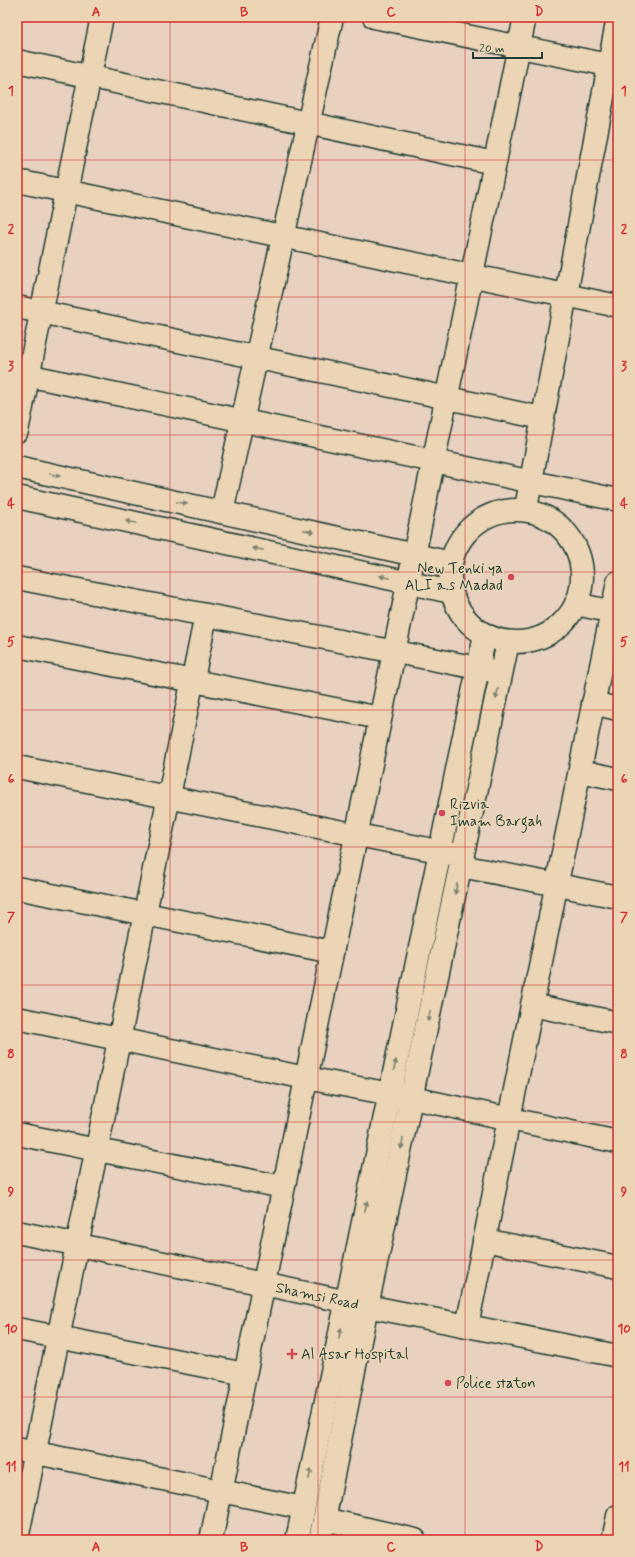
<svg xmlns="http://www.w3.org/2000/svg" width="635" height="1557" viewBox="0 0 635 1557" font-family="Mynerve,sans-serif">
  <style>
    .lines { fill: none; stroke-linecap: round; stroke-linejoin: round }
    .minor-casing { stroke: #1f3d34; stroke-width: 25 }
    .minor { stroke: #ebd5b4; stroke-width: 22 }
    .oneway { fill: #7b816e }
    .grid { fill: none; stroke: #d62828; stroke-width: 1; stroke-opacity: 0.55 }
    .poi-dot { fill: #d1495b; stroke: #ebd5b4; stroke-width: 1.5 }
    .labels { text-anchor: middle; stroke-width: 3; stroke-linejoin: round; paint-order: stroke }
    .poi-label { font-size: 15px; fill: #1f3d34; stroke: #ebd5b4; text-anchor: start }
    .street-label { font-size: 15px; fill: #1f3d34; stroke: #ebd5b4 }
    .neatline { fill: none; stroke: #d62828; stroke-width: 1.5 }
    .grid-label { font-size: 13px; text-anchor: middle; font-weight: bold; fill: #d62828 }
  </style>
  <rect width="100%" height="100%" fill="#e9d1c0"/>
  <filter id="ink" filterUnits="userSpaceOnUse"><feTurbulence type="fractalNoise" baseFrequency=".025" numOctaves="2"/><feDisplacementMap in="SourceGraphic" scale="8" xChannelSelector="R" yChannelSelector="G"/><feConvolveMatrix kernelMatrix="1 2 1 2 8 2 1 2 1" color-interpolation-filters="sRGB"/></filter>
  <g filter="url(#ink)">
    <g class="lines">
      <!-- minor casing -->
      <g class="minor-casing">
        <g id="minor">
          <path d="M374,17L618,67"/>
          <path d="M17,61L494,163"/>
          <path d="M17,181L618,306"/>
          <path d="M17,307L542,418"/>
          <path d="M17,373L618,500"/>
          <path d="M17,431L102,17"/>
          <path d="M17,467L451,563"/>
          <path d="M17,497L451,592"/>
          <path d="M526,508L618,17"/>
          <circle cx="516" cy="576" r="66"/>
          <path d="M222,512L332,17"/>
          <path d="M17,578L493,671"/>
          <path d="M576,604L618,613"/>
          <path d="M17,646L380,718"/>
          <path d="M593,703L618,709"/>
          <path d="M17,767L453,854"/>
          <path d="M580,771L618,779"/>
          <path d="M461,866L618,897"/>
          <path d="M17,888L332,952"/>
          <path d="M532,1005L618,1023"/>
          <path d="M17,1018L306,1078L412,1098L618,1142"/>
          <path d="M17,1134L283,1187"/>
          <path id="s1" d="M17,1232L367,1306L618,1356"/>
          <path d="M484,1240L618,1267"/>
          <path d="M467,1326L618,582"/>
          <path d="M17,1329L245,1374"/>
          <path d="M17,1449L303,1508"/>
          <path d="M324,1519L415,1540"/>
          <path d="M17,1539L206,615"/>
          <path d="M211,1540L525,17"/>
          <path d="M297,1540L485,635"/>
          <path d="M320,1540L367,1306L508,642"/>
          <path d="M613,1540L618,1516"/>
        </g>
      </g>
      <!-- minor -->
      <use href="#minor" class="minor"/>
    </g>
    <!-- one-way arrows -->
    <defs><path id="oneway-solid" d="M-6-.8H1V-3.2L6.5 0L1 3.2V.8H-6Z"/></defs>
    <g class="oneway">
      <use href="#oneway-solid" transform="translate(55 475) rotate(12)"/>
      <use href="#oneway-solid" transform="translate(182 503) rotate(12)"/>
      <use href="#oneway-solid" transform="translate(131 522) rotate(-168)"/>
      <use href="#oneway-solid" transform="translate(309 531) rotate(12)"/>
      <use href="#oneway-solid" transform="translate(258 549) rotate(-168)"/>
      <use href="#oneway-solid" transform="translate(385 577) rotate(-168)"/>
      <use href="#oneway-solid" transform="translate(497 694) rotate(102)"/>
      <use href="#oneway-solid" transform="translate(456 889) rotate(102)"/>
      <use href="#oneway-solid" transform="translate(429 1016) rotate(102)"/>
      <use href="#oneway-solid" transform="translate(395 1065) rotate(-78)"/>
      <use href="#oneway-solid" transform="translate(402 1144) rotate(102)"/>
      <use href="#oneway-solid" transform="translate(366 1206) rotate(-78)"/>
      <use href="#oneway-solid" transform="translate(340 1333) rotate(-78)"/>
      <use href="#oneway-solid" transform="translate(310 1474) rotate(-78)"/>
    </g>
  </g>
  <!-- grid -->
  <path class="grid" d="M170,17V1540M318,17V1540M465,17V1540M17,160H618M17,297H618M17,435H618M17,572H618M17,710H618M17,847H618M17,985H618M17,1122H618M17,1260H618M17,1397H618"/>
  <!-- markers -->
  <g class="poi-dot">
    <circle cx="511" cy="577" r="4"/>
    <circle cx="442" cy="813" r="4"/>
    <path d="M290 1348h4v4h4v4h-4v4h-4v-4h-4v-4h4z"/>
    <circle cx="448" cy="1383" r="4"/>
  </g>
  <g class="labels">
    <!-- poi labels -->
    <g class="poi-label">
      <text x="503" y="573" text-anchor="end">New Tenki ya<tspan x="503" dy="17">ALI a.s Madad</tspan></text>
      <text x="450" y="809">Rizvia<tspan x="450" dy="17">Imam Bargah</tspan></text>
      <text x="301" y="1359">Al Asar Hospital</text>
      <text x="456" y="1388">Police staton</text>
    </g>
    <!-- street labels -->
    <g class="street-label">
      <text dy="5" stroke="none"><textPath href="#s1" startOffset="307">Shamsi Road</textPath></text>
    </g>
  </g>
  <!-- margin -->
  <rect width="635" height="1557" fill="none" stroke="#ebd5b4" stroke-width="44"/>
  <!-- scale -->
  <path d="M473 52v6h69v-6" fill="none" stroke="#1f3d34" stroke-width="2"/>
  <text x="479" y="52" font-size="12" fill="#1f3d34" stroke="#ebd5b4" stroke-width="3" paint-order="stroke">20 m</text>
  <rect x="22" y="22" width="591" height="1513" class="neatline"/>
  <g class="grid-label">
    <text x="96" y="16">A</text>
    <text x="244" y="16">B</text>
    <text x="391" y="16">C</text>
    <text x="539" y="16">D</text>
    <text x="11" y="95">1</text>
    <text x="624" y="95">1</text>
    <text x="11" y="233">2</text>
    <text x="624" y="233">2</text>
    <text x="11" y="370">3</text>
    <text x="624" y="370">3</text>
    <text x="11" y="508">4</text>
    <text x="624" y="508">4</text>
    <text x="11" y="646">5</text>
    <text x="624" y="646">5</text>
    <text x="11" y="783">6</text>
    <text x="624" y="783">6</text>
    <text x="11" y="921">7</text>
    <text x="624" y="921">7</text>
    <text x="11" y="1058">8</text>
    <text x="624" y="1058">8</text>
    <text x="11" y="1196">9</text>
    <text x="624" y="1196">9</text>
    <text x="11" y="1333">10</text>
    <text x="624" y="1333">10</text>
    <text x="11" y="1471">11</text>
    <text x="624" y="1471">11</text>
    <text x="96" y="1551">A</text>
    <text x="244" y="1551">B</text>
    <text x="391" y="1551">C</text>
    <text x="539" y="1551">D</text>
  </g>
</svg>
